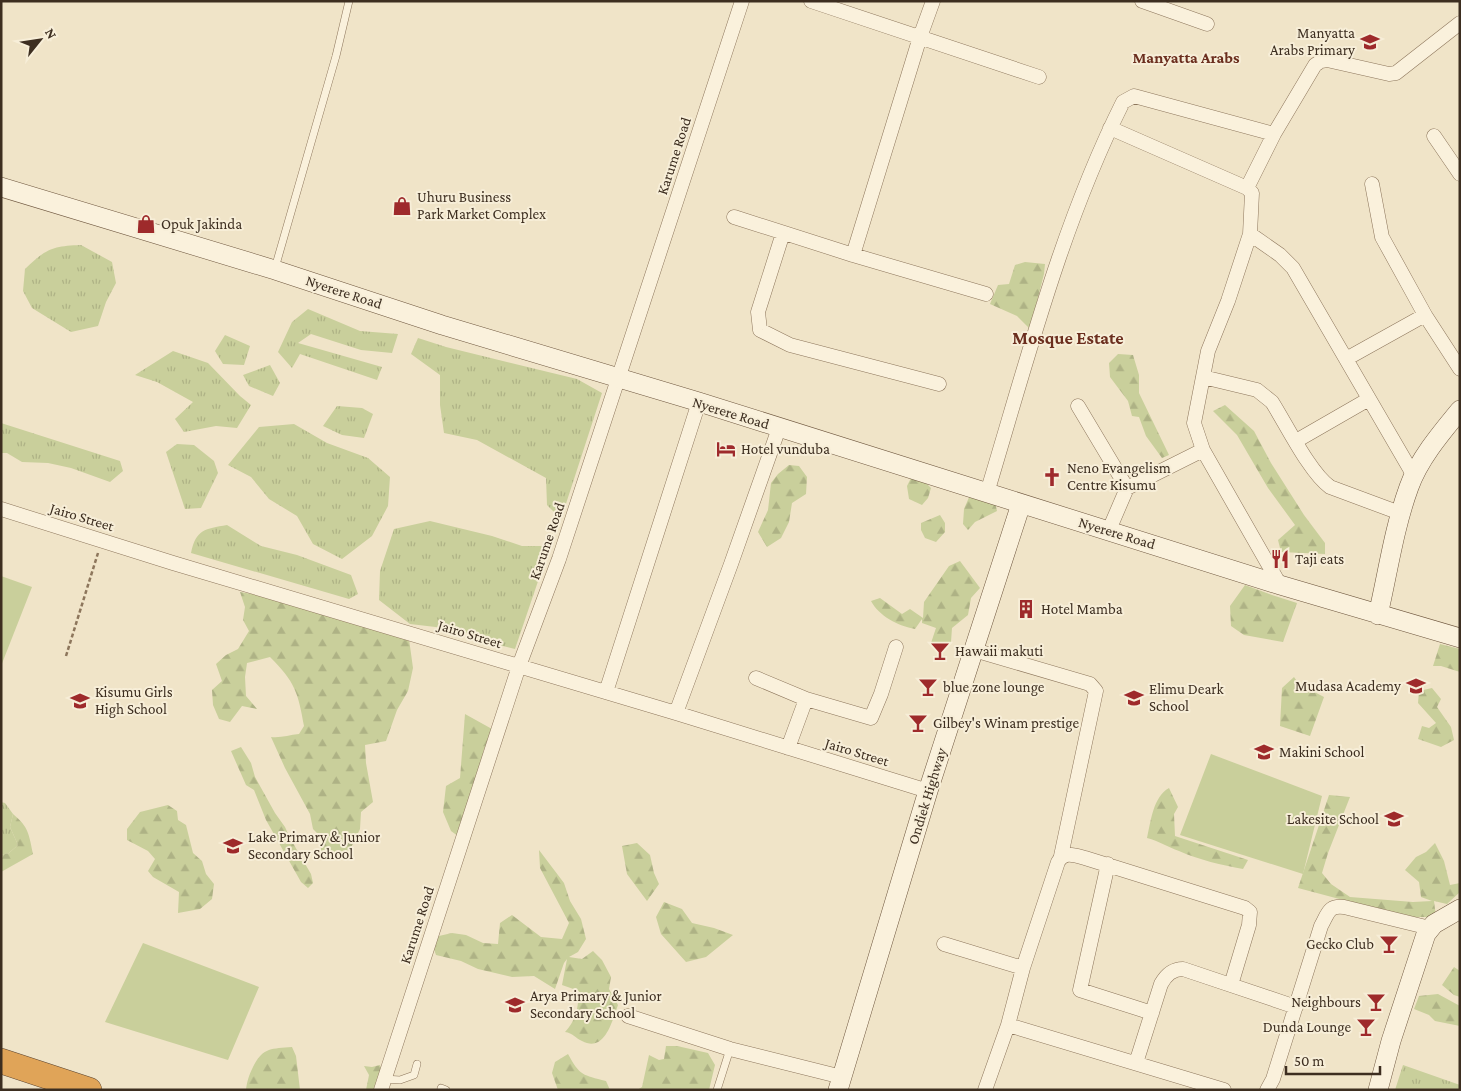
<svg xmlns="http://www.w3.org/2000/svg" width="1461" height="1091" viewBox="0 0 1461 1091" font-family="'Crimson Pro',serif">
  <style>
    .grass { fill: url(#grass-tufts) }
    .forest { fill: url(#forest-firs) }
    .pitch { fill: #c9cf9b }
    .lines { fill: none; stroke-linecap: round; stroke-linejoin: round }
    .lane-casing { stroke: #8d765c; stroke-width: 8 }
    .street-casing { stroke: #8d765c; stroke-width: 15 }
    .secondary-casing { stroke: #6f573f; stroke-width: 20 }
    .highway-casing { stroke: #5b4430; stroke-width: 26 }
    .path { stroke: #8d765c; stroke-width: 2.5; stroke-dasharray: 4 2.5; stroke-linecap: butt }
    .lane { stroke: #faf1dc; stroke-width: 7 }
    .street { stroke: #faf1dc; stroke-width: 14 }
    .secondary { stroke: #faf1dc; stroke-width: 19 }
    .highway { stroke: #e0a458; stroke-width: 25 }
    .labels { text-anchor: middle; stroke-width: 4; stroke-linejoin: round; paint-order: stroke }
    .poi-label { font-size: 15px; fill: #3d2e20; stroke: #f7eed8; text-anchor: start }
    .street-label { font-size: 15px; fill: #3d2e20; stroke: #f7eed8 }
    .neighbourhood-label { font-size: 16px; font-weight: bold; fill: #6b2e1e; stroke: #f7eed8 }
    .quarter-label { font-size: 18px; font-weight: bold; fill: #6b2e1e; stroke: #f7eed8 }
  </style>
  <defs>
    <pattern id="grass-tufts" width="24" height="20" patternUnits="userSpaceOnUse" patternTransform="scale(1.25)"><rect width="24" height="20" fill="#c9cf9b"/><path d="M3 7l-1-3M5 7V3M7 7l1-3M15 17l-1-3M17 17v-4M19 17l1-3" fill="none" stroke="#aeb285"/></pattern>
    <pattern id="forest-firs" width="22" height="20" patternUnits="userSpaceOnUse" patternTransform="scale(1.25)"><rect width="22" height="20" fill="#c9cf9b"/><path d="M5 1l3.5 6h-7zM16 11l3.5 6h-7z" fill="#aeb285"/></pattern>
  </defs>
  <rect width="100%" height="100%" fill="#f0e4c8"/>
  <!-- grass -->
  <path class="grass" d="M81,245L112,262L116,283L106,302L98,326L71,332L32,308L23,291L25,269C46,249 52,246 81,245Z
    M308,309L360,331L398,334L392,353L361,350L311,334L298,343L382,367L377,380L300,354L292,368L278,352L292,322Z
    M225,335L250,346L244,365L223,364L215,351Z
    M418,338L446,347L577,379L602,393L561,519L547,505L546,478L477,440L444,433L440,405V375L411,354Z
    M173,351L208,363L240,396L251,405L237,428L216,426L184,432L175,419L193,402L157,382L135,375Z
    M270,365L280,383L273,396L249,386L243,375Z
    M337,406L362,408L373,414L364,438L342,435L323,426Z
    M1,423L120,461L123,471L110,482L71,468L48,463L22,462L7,453H1Z
    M294,424L327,443L368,458L390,477L388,506L372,536L342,559L313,544L297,516L269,499L251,477L228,465L259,427Z
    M177,444L194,445L214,461L218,473L201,508L185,509L166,452Z
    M430,521L492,536L522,546H550L515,649L483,641L461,630L410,624L379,600L380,571L394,529Z
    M227,525L261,546L297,555L351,575L358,594L349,599L191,553C196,529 205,529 227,525Z
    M1,802L5,803L13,814L10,827L18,845L9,853L1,855Z
    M1403,1065L1460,1085V1090H1395Z"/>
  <!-- forest -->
  <path class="forest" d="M1025,262L1045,264L1044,274L1030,329L1017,316L990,304L998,285L1009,284L1015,265Z
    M1118,354L1133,355L1139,375V393L1169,455L1162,458L1146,436L1139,417L1132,416L1128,401L1110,377L1109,363Z
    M1225,405L1254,431L1271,463L1304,515L1325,543V554L1281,552L1278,540L1295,525L1268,488L1237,435L1213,411Z
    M789,465L799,466L807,477L806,494L792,503L789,522L781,538L767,547L758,532L768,510L771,483L778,474Z
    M911,478L924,481L931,488L928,498L922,505L909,499L907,486Z
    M970,495L995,502L997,511L975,522L968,530L963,524L964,509Z
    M940,515L945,523V532L936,542L925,538L921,530V523Z
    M960,561L980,588L971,598L968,615L952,628L951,642L931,643L936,628L922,623V619L915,629C898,626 879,616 871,601L880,598L902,614L910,609L923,618L924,602L949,566Z
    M1245,585L1272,595L1297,603L1283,642L1244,635L1231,626L1230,606Z
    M240,592L264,596L409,639L413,668L408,691L397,710L386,741L365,745L366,763L373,802L361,812L360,829L347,856L332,859L321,856V837L313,829L310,814L285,768L271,737C281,738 289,735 299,734L304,726C298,692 295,682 270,657L247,663L245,677L246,696L257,709L242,706L230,722L219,719L213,705L212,690L222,681L216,664L226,655L238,649L249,631L243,620L245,607Z
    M1440,644L1460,649V672L1441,666H1433Z
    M1294,677L1299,684L1324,697L1310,736L1280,726L1282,688Z
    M1432,688L1441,699L1437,707L1451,727L1454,740L1441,747L1418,739L1422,726L1429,728L1436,723L1418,703L1419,691Z
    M465,714L492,729L483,752L484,789L469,844L451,831L443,812L446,786L460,778Z
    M241,747L251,763L255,777L275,813L285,827L290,838L311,874L313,883L308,888L301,882L266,820L254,790L246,785L231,751Z
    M1169,788L1178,807L1174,814L1175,836L1248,860L1243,869C1222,865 1199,860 1179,851C1168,847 1159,841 1147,838C1151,821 1153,797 1169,788Z
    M1329,795L1350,797L1328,853L1322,873L1331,884L1350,897L1413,902L1432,901L1421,897L1419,882L1405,870L1416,857L1426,852L1435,843L1444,861L1450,885L1460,883V892L1447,904L1434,901L1436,917H1407L1298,888Z
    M168,805L177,811L178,820L186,825L193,853L202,861L206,874L214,884L212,899L200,909L178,913L179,892L153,877L148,871L155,859L148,851L127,840V829L140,812Z
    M13,814C29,827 29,835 33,854L1,872V855L9,853L18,845L10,827Z
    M637,843L650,855L654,873L659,884L647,901L627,874L622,846Z
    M539,850L564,883L570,901L581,919L586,939L578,952L569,957L582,959L593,951L602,960L611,977L609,989L618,1005C612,1021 605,1053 582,1041C575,1038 573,1033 565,1032C577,1019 578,1007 579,991L562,985L567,959L564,963L555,989L534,976L512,977L478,969L461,961L436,955L430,938L452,933L466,935L483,943L498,944L500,923L512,915L541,937L562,939L569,923L540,868Z
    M664,902L682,909L692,923L714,928L733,935L706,957L686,962L661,934L656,917Z
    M1454,967L1460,971V997L1454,995L1442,985Z
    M1438,994L1460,1006V1026L1435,1021L1429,1015L1414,1009L1419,996Z
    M666,1046H677L708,1053L715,1065L709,1090H637L642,1087L649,1055L659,1060L664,1059Z
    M292,1047L296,1056L300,1090H246C247,1081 249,1075 253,1067C263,1047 271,1049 292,1047Z
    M568,1054C580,1076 583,1075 606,1081L610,1090H558L552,1073L555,1062Z
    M380,1065L383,1074L374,1090H366L369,1075L364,1066L372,1067Z"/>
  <!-- pitch -->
  <path class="pitch" d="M1,576L32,587L1,666Z
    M1211,754L1322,796L1303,874L1180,835Z
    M143,943L259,987L228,1060L105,1022Z"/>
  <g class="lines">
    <!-- lane casing -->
    <g class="lane-casing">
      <path id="lane" d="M275,268L336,56L349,1
        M384,1079L400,1080L414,1075L417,1064
        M441,1088L446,1090
        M717,1090L730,1049"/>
    </g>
    <!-- street casing -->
    <g class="street-casing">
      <path id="street" d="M811,1L1039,77
        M1142,1L1207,24
        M1110,128L1247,188L1252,193L1250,234L1228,301L1208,351L1194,423L1203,450L1280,585
        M1434,136L1460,174
        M1372,184L1382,237L1425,315
        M1247,188L1274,134L1315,65L1321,61L1327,60L1389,74L1396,73L1460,23
        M734,217L853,255L986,294
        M783,233L758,312L760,330L790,345L939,384
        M1250,234L1280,255L1293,268L1414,476
        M853,255L920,37L933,1
        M1346,359L1425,315L1460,369
        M1203,377L1257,390L1272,402C1286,424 1310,473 1330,487L1400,513
        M1078,406L1127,488
        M1296,441L1369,399
        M987,493C1027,361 1061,226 1123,102L1134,96L1274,134
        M1,509L173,563L676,713L928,791
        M1109,530L1127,488L1203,450
        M974,650L1090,684L1096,691L1061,856
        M756,678L806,699L871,718L881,694L896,647
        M606,692L699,402
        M676,713L731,564L779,428
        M788,748L806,699
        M1108,864L1080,990L1152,1013
        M944,944L1023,968
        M628,1016L730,1049L842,1077
        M1008,1025L1023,968L1058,862C1064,851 1074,855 1085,858L1245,908L1250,912L1249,925L1231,985
        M1136,1063L1161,984C1166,975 1172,969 1183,969L1296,1007
        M381,1090L519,666L559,559L742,1
        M985,1090L1008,1025L1224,1090
        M1267,1090L1273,1079L1321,926C1328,914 1328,905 1344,907L1430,928"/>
    </g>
    <!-- secondary casing -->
    <g class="secondary-casing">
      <path id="secondary" d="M1,187L275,270L442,325L699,402L1280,585L1460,638
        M1378,615C1388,572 1394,528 1409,487C1419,459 1441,433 1460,410
        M838,1090L928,791L1021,504
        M1378,1090L1391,1041L1426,934L1434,924L1460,909"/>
    </g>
    <!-- highway casing -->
    <g class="highway-casing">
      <path id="highway" d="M1,1061L89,1090"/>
    </g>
    <!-- path -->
    <path class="path" d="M66,656L98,553"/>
    <!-- lane -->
    <use href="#lane" class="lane"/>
    <!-- street -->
    <use href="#street" class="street"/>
    <!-- secondary -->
    <use href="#secondary" class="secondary"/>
    <!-- highway -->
    <use href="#highway" class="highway"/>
  </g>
  <!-- icons -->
  <defs>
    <g id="school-bare" transform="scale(1.5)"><path d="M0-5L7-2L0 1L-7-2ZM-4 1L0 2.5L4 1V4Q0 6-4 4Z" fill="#9e2a2b" stroke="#f7eed8" stroke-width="2.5" paint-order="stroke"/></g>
    <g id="shop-bare" transform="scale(1.5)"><path d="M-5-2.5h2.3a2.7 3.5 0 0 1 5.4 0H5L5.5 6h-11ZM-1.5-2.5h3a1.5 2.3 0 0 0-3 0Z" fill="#9e2a2b" stroke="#f7eed8" stroke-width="2.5" paint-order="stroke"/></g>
    <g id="hotel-bare" transform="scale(1.5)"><path d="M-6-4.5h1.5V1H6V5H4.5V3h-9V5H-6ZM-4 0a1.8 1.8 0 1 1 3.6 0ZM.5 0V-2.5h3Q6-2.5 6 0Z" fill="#9e2a2b" stroke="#f7eed8" stroke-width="2.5" paint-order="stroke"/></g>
    <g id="church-bare" transform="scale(1.5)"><path d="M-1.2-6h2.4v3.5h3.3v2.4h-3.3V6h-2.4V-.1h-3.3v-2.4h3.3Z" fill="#9e2a2b" stroke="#f7eed8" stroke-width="2.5" paint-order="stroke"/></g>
    <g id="restaurant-bare" transform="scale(1.5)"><path d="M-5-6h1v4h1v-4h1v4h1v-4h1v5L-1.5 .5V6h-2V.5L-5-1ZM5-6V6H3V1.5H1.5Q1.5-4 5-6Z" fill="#9e2a2b" stroke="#f7eed8" stroke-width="2.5" paint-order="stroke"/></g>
    <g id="building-bare" transform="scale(1.5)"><path d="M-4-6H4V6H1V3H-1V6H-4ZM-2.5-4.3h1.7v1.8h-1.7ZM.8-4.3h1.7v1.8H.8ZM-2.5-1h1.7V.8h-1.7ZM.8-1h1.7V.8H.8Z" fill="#9e2a2b" stroke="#f7eed8" stroke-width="2.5" paint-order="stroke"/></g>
    <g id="bar-bare" transform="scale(1.5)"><path d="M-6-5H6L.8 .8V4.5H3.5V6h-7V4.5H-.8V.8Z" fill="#9e2a2b" stroke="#f7eed8" stroke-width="2.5" paint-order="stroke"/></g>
  </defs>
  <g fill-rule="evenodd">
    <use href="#school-bare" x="1370" y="42"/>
    <use href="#shop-bare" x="402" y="206"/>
    <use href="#shop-bare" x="146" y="224"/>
    <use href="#hotel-bare" x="726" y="449"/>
    <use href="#church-bare" x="1052" y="477"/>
    <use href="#restaurant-bare" x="1280" y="559"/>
    <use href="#building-bare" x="1026" y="609"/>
    <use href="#bar-bare" x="940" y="651"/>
    <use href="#school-bare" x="1416" y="686"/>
    <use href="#bar-bare" x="928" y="687"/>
    <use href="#school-bare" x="1134" y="698"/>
    <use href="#school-bare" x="80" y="701"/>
    <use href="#bar-bare" x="918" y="723"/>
    <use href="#school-bare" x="1264" y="752"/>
    <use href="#school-bare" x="1394" y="819"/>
    <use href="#school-bare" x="233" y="846"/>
    <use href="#bar-bare" x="1389" y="944"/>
    <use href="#bar-bare" x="1376" y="1002"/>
    <use href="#school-bare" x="515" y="1005"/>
    <use href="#bar-bare" x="1366" y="1027"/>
  </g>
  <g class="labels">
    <!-- poi labels -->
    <g class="poi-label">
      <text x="1355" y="38" text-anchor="end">Manyatta<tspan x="1355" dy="17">Arabs Primary</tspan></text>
      <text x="417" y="202">Uhuru Business<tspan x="417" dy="17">Park Market Complex</tspan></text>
      <text x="161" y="229">Opuk Jakinda</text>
      <text x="741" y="454">Hotel vunduba</text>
      <text x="1067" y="473">Neno Evangelism<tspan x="1067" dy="17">Centre Kisumu</tspan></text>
      <text x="1295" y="564">Taji eats</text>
      <text x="1041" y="614">Hotel Mamba</text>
      <text x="955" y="656">Hawaii makuti</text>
      <text x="1401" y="691" text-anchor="end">Mudasa Academy</text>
      <text x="943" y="692">blue zone lounge</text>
      <text x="1149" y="694">Elimu Deark<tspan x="1149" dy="17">School</tspan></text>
      <text x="95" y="697">Kisumu Girls<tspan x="95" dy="17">High School</tspan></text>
      <text x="933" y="728">Gilbey's Winam prestige</text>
      <text x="1279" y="757">Makini School</text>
      <text x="1379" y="824" text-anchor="end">Lakesite School</text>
      <text x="248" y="842">Lake Primary &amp; Junior<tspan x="248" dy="17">Secondary School</tspan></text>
      <text x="1374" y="949" text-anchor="end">Gecko Club</text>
      <text x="530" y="1001">Arya Primary &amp; Junior<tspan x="530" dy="17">Secondary School</tspan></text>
      <text x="1361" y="1007" text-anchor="end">Neighbours</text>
      <text x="1351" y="1032" text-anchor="end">Dunda Lounge</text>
    </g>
    <!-- street labels -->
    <g class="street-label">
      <text transform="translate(674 156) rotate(-72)" y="5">Karume Road</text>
      <text transform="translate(344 292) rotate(18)" y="5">Nyerere Road</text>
      <text transform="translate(731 413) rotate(17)" y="5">Nyerere Road</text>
      <text transform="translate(82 517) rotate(17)" y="5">Jairo Street</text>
      <text transform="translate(1117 533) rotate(17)" y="5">Nyerere Road</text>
      <text transform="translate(547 541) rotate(-71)" y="5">Karume Road</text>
      <text transform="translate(470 634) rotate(17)" y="5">Jairo Street</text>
      <text transform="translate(857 752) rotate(17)" y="5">Jairo Street</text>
      <text transform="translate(927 796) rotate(-73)" y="5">Ondiek Highway</text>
      <text transform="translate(417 925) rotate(-72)" y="5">Karume Road</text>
    </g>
    <!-- neighbourhood labels -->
    <g class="neighbourhood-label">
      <text x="1186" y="63">Manyatta Arabs</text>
    </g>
    <!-- quarter labels -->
    <g class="quarter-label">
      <text x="1068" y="344">Mosque Estate</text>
    </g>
  </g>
  <!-- border -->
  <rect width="1461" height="1091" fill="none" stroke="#3d2e20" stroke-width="5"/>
  <!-- north arrow -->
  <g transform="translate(40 40) rotate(60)" stroke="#f7eed8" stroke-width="4" paint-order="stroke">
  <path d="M0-4L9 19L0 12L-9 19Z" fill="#3d2e20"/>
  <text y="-8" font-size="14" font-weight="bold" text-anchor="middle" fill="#3d2e20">N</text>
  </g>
  <!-- scale -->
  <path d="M1286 1066v8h94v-8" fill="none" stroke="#3d2e20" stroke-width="2.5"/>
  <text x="1294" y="1066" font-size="15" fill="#3d2e20" stroke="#f7eed8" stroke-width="4" paint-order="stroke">50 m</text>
</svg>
